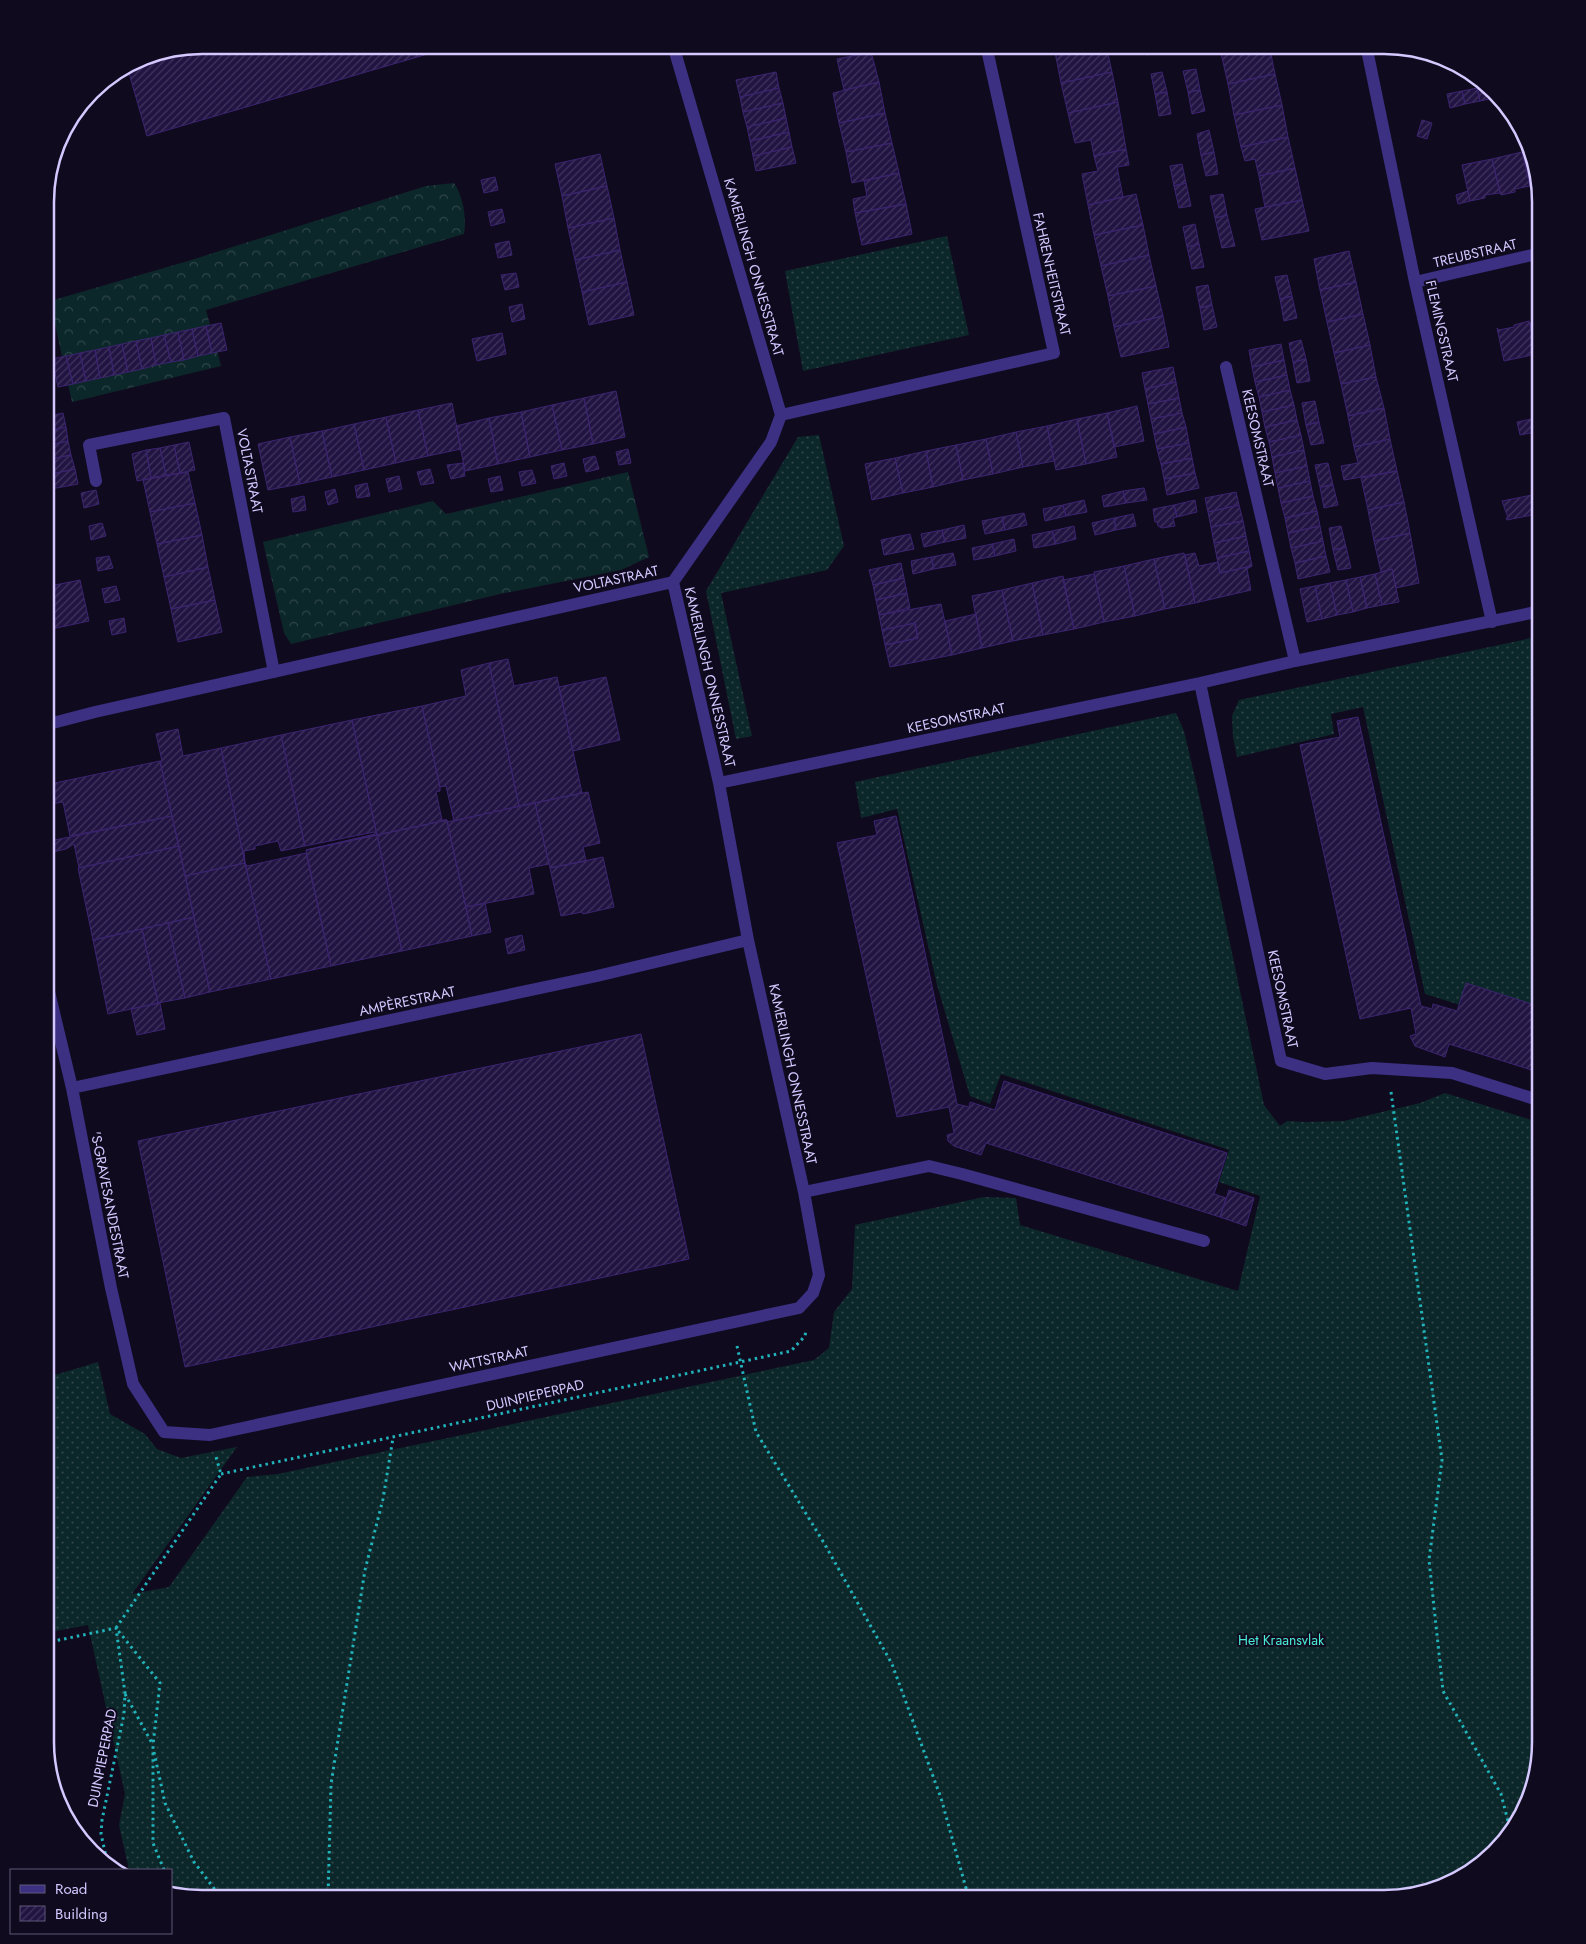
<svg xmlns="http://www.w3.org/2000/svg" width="1586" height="1944" viewBox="0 0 1586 1944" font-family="Jost,sans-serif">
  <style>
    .grass { fill: url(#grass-dots) }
    .forest { fill: url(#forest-crowns) }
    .building { fill: url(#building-hatch); stroke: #3b2470 }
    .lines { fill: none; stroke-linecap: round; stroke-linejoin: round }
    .path { stroke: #21b3ba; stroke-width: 3; stroke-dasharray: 2.5 4; stroke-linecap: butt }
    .minor { stroke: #3c3083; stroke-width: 12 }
    .labels { text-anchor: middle; stroke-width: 4; stroke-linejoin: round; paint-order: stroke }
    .street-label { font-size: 14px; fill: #d4c8ff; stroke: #100a1f }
    .park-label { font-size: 14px; fill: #48ebd4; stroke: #100a1f }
    .rim { fill: none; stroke: #d4c8ff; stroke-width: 2.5 }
  </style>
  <defs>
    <pattern id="grass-dots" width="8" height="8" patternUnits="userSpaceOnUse" patternTransform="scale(1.25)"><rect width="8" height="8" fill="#0c2729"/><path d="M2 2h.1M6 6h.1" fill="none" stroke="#2e4549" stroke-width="1.8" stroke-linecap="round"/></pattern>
    <pattern id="forest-crowns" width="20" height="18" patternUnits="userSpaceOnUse" patternTransform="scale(1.25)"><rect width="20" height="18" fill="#0c2729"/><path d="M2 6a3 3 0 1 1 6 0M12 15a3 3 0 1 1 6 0" fill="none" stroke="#2e4549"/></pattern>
    <pattern id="building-hatch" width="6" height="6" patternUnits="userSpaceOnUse" patternTransform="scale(1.25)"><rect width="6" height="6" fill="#221442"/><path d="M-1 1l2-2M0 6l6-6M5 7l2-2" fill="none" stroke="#41355e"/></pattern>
  </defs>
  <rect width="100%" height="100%" fill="#100a1f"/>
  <!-- grass -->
  <path class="grass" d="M947,236L969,335L803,371L785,271Z
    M819,435L844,546L827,570L721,593L752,736L736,739L706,591L798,437Z
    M1541,636V1030L1425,994L1363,707L1331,714L1334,734L1237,757L1233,737L1232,716L1239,700Z
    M1176,713L1184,731L1198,791L1264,1105L1280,1126L1287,1121L1304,1122L1344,1121L1420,1103L1445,1093L1541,1123V1743L1525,1812L1472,1872L1434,1891L1385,1899H201L171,1892V1870H129L119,1825L125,1794L88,1625L45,1633V1378L98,1362L110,1414L145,1434L157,1449L181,1458L237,1447L132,1594L169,1587L247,1477L278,1474L814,1360L829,1348L834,1312L852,1289L855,1225L984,1197L1016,1198L1020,1225L1238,1291L1260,1196L1219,1182L1229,1150L1001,1074L990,1104L970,1096L937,985L897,809L861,818L855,782Z"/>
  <!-- forest -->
  <path class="forest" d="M454,183C463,196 467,219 464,234L206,310L221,366L72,402L50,301L188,261L426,186Z
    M628,472L649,557L621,570L500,594L291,644L284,633L263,542L433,501L446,514Z"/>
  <!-- building -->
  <path class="building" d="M202,45H437L438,51L147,136L127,66L142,57Z
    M803,45H842L804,54Z
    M1054,45H1088L1055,52Z
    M1088,45H1106L1112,72L1061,83L1055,52Z
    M1144,45H1156L1158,53L1146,55Z
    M1219,45H1255L1221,53Z
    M1255,45H1269L1275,74L1228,84L1221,53Z
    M871,52L879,82L844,90L837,59Z
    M1196,69L1200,90L1188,92L1183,71Z
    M776,72L779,88L740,97L736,80Z
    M1112,72L1118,102L1068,113L1061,83Z
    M1162,72L1167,92L1155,94L1151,74Z
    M1275,74L1282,105L1234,115L1228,84Z
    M879,82L885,113L839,123L833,93Z
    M1484,86L1495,96V98L1480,101L1477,88Z
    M779,88L783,103L743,112L740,97Z
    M1477,88L1480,101L1465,104L1462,91Z
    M1200,90L1205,111L1192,114L1188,92Z
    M1462,91L1465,104L1450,108L1447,94Z
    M1167,92L1171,114L1159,116L1155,94Z
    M1118,102L1126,149L1094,156L1091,140L1075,143L1068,113Z
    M783,103L786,118L747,127L743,112Z
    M1282,105L1288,137L1241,147L1234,115Z
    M885,113L892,143L846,152L839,123Z
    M786,118L789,132L750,141L747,127Z
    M1422,120L1432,123L1427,139L1417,136Z
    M1209,130L1214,152L1201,155L1197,134Z
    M789,132L792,147L753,156L750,141Z
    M1288,137L1295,168L1259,176L1255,159L1245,161L1241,147Z
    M892,143L899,173L852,183L846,152Z
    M792,147L796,163L756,171L753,156Z
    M1126,149L1129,165L1117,167L1123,197L1088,205L1082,174L1098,171L1094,156Z
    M1532,150L1539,187L1531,188L1522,152Z
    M1214,152L1218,174L1206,176L1201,155Z
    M1522,152L1530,186L1515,189V192L1501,195L1492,159Z
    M600,154L607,186L562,196L555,164Z
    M1492,159L1500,193L1485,195V198L1470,201L1462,165Z
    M1182,164L1186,183L1174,186L1170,166Z
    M1295,168L1302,200L1265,207L1259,176Z
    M899,173L906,204L855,213L853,199L867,196L864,181Z
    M495,177L498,190L484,193L481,180Z
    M1186,183L1191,206L1179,208L1174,186Z
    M607,186L614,218L568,228L562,196Z
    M1468,191L1470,201L1458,204L1456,195Z
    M1136,194L1143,225L1094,235L1088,205Z
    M1223,194L1227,215L1215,218L1210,196Z
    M1302,200L1309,231L1262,240L1255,209Z
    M906,204L912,234L862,245L855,213Z
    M502,209L505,222L491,226L488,212Z
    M1227,215L1235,246L1222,248L1215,218Z
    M614,218L620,250L575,260L568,228Z
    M1195,224L1199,244L1187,247L1183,227Z
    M1143,225L1149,255L1101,266L1094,235Z
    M509,241L512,255L498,258L495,244Z
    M1199,244L1204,267L1192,269L1187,247Z
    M620,250L627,282L582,292L575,260Z
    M1349,251L1356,282L1320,290L1314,259Z
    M1149,255L1156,286L1108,296L1101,266Z
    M516,273L519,287L505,290L501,275Z
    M1287,275L1292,296L1280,299L1275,277Z
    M627,282L634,315L589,325L582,292Z
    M1356,282L1363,314L1327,322L1320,290Z
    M1208,285L1212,305L1200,308L1196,287Z
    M1156,286L1163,316L1114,327L1108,296Z
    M1292,296L1297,318L1284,321L1280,299Z
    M522,304L525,319L512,322L509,307Z
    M1212,305L1217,327L1204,330L1200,308Z
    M1363,314L1370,345L1334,353L1327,322Z
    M1163,316L1169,347L1121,357L1114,327Z
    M1529,321L1537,354L1504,361L1497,328L1499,330L1514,327V325Z
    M1541,321V353L1537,354L1530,323Z
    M221,323L227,350L212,353L206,326Z
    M206,326L212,353L198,356L192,329Z
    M192,329L198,356L184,360L178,332Z
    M178,332L184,360L171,362L164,335Z
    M502,333L506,354L477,361L472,339Z
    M164,335L171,362L156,365L151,338Z
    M151,338L156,365L142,369L136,341Z
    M1301,340L1306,359L1293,362L1289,343Z
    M136,341L142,369L128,372L122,344Z
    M122,344L128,372L114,375L109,347Z
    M1281,344L1284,360L1252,367L1249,350Z
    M1370,345L1376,377L1341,384L1334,353Z
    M109,347L114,375L100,378L95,350Z
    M95,350L100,378L86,381L80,353Z
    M80,353L86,381L73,384L66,356Z
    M66,356L73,384L58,387L52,359Z
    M1306,359L1310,381L1297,383L1293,362Z
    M1284,360L1287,375L1255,382L1252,367Z
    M1173,367L1176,382L1145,389L1142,373Z
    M1287,375L1290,390L1259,397L1255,382Z
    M1376,377L1384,408L1348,416L1341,384Z
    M1176,382L1179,398L1148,404L1145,389Z
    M1290,390L1294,405L1262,412L1259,397Z
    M616,391L625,437L593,444L584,398Z
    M584,398L593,444L562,450L552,405Z
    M1179,398L1182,413L1151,419L1148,404Z
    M1315,401L1319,422L1306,425L1302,403Z
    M452,403L461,449L428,456L418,410Z
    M552,405L562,450L530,457L521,412Z
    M1294,405L1297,420L1265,427L1262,412Z
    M1137,406L1144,441L1114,447L1107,413Z
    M1384,408L1390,439L1354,447L1348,416Z
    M418,410L428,456L396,463L386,417Z
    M521,412L530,457L498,464L489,418Z
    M63,413L66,427L45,432V417Z
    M1107,413L1117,457L1086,464L1077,419Z
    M1182,413L1186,427L1154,434L1151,419Z
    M386,417L396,463L364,470L354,424Z
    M1541,417V431L1520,435L1517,422Z
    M489,418L498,464L465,471L456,426Z
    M1077,419L1086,464L1056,470L1047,426Z
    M1297,420L1301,435L1269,442L1265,427Z
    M1319,422L1324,443L1311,445L1306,425Z
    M354,424L364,470L332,477L322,431Z
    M1047,426L1054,461L1023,467L1016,432Z
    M66,427L68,441L45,446V432Z
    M1186,427L1189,443L1157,449L1154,434Z
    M322,431L332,477L300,484L290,437Z
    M1016,432L1023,467L993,474L986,439Z
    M1301,435L1304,450L1272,457L1269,442Z
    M290,437L300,484L268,490L258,444Z
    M986,439L993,474L963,480L956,445Z
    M1390,439L1397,471L1344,480L1341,466L1358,463L1354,447Z
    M68,441L71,455L45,460V446Z
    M189,442L195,470L180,473L174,445Z
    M1189,443L1192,458L1161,464L1157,449Z
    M174,445L180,473L166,475L160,448Z
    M956,445L963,480L933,487L926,451Z
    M160,448L166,475L151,478L146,450Z
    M628,449L631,463L619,465L616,452Z
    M146,450L151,478L137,481L132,454Z
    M1304,450L1307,466L1275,473L1272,457Z
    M926,451L933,487L903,493L895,458Z
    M71,455L75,469L47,475L45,460Z
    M595,456L599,469L586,472L583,459Z
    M895,458L903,493L872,500L865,464Z
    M1192,458L1195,473L1164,479L1161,464Z
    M463,463L465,476L451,479L447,465Z
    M564,463L567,476L554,479L551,466Z
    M1328,463L1333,485L1320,487L1315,465Z
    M1307,466L1310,481L1278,488L1275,473Z
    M75,469L78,484L51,489L47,475Z
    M430,469L434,483L421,485L417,472Z
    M532,470L536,483L522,486L519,472Z
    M1397,471L1404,502L1368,510L1361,478Z
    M188,472L195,503L150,512L143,480Z
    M1195,473L1199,488L1167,495L1164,479Z
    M399,476L402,489L389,492L386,479Z
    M500,476L503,490L491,492L488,479Z
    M1310,481L1313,496L1281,503L1278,488Z
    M367,483L370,496L357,498L355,486Z
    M1333,485L1338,505L1324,508L1320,487Z
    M1144,488L1147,500L1126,503L1123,491Z
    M335,489L338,502L328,505L325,492Z
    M96,490L99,504L84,508L81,493Z
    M1123,491L1126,503L1104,507L1102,496Z
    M1236,492L1239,505L1208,512L1205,498Z
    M1532,495L1537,514L1507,520L1506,518H1508L1502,501Z
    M1541,495V530H1540L1533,497Z
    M304,496L306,510L293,512L291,499Z
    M1313,496L1317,511L1285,518L1281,503Z
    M1084,500L1087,512L1066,516L1063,505Z
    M1195,500L1197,512L1177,517L1174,505Z
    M1404,502L1410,533L1374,541L1368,510Z
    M195,503L202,535L157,544L150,512Z
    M1063,505L1066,516L1045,521L1043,509Z
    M1174,505L1177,517L1173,518L1175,526L1162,528L1158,526L1157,522H1155L1153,509Z
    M1239,505L1243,521L1211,527L1208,512Z
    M1317,511L1320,526L1288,533L1285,518Z
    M1024,513L1027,525L1005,530L1002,517Z
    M1133,514L1136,526L1116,530L1114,518Z
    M1002,517L1005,530L985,534L982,521Z
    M1114,518L1116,530L1095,535L1092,523Z
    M1243,521L1246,536L1214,543L1211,527Z
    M102,523L106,536L91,540L89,526Z
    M964,525L966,538L945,542L942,530Z
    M1074,526L1076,539L1056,544L1052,531Z
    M1320,526L1323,541L1291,548L1288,533Z
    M1341,526L1346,547L1333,550L1329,528Z
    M942,530L945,542L924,547L921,534Z
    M1052,531L1056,544L1034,548L1032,535Z
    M1410,533L1419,583L1396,588L1392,569L1381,572L1374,541Z
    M910,534L914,549L884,555L881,540Z
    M202,535L208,567L164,577L157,544Z
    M1246,536L1249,551L1217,558L1214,543Z
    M1014,539L1016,551L995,556L992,544Z
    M1323,541L1326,556L1295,563L1291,548Z
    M992,544L995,556L974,560L972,548Z
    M1346,547L1351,568L1338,570L1333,550Z
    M1249,551L1252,566L1220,573L1217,558Z
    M953,553L956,565L934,569L931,557Z
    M1184,553L1195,603L1165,609L1154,559Z
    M1195,553L1199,566L1218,562L1220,573L1252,566L1247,569L1251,590L1195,603L1185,555Z
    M109,556L113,568L98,571L96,558Z
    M1326,556L1330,572L1298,579L1295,563Z
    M931,557L934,569L913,574L911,561Z
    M1154,559L1165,609L1135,616L1124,566Z
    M901,563L904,578L873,585L869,570Z
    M1124,566L1135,616L1104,622L1094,572Z
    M208,567L215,600L171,609L164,577Z
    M1392,569L1399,602L1382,605L1375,574Z
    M1094,574L1104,622L1074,629L1063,580Z
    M1375,574L1382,605L1367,608L1360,577Z
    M1063,576L1074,629L1043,635L1032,583Z
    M1360,577L1367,608L1353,612L1346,580Z
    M904,578L907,593L876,600L873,585Z
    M80,580L89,621L47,630L45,587Z
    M1346,580L1353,612L1337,615L1330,583Z
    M1032,583L1043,635L1013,641L1002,590Z
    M1330,583L1337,615L1322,619L1315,586Z
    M116,586L120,600L105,603L102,589Z
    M1315,586L1322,619L1307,622L1300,589Z
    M1002,590L1013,641L982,648L972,596Z
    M907,593L910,608L879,615L876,600Z
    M215,600L222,632L178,642L171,609Z
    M941,604L952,655L890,667L885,645L918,638L915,627V623L882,630L879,615Z
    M976,614L982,648L952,655L945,621Z
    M124,618L126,632L112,635L109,621Z
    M915,623L918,638L885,645L882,630Z
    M508,659L514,686L557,677L582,793L519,806L489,663Z
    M489,663L519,806L454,821L446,786L440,787L422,706L466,696L461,670Z
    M606,677L620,740L573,751L559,687Z
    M422,706L440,787V791L436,792L442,820H447L377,835L352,720Z
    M1358,717L1421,1006L1432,1009L1433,1004L1457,1011L1466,983L1541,1007V1073L1449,1044L1445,1057L1415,1046L1410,1036L1416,1034L1411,1008L1360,1019L1300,745L1340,737L1337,721Z
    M352,720L377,835L306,850L375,834L374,832L305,846L281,735Z
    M178,729L183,756L221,748L245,863L185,876L160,761H162L156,734Z
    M281,735L305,846L281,851L278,841L255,846V849L244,851L245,863L221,748Z
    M160,761L172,816L70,836L63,802L45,805V785Z
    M588,792L600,843L583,847L586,861L550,868L535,803Z
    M535,803L549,864L529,868L534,894L466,907L447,822Z
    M172,816L179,846L79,868L74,844L66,849L48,853L45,842Z
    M896,816L957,1104L969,1107L970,1102L995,1110L1004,1081L1227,1153L1214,1194L1226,1198L1220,1217L986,1143L981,1155L954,1146L948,1141L947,1135L954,1133L949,1107L897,1117L837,843L877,835L874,821Z
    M447,820L472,936L402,951L377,835Z
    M377,835L402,951L331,966L306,850Z
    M179,846L194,917L93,940L78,868Z
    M306,853L331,966L271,979L245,863L247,866Z
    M603,857L614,907L583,914L582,912L561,916L550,868Z
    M245,863L271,979L210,992L185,876Z
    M485,903L491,932L472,936L466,907Z
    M194,917L210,992L185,998L168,923Z
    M168,923L185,998L158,1003L142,929Z
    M142,929L158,1003L108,1014L93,940Z
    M522,935L525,950L508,954L505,939Z
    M160,1003L165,1029L137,1035L131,1009Z
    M641,1034L689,1259L185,1367L138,1141Z
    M1229,1190L1254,1198L1246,1226L1220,1217Z"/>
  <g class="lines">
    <!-- path -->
    <path class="path" d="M1391,1092L1442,1460L1429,1560L1443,1691L1501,1794L1510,1829
      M737,1346L756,1432L824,1543L892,1664L941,1798L969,1899
      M221,1474L791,1351L805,1336L806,1330
      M45,1643L116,1628L125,1693L124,1714L102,1820L101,1834L107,1861
      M125,1694L153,1745
      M154,1752L165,1803L194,1862L222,1899
      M164,1870L153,1843V1745L160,1683L116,1628L221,1474L216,1457
      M171,1891L172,1892
      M328,1899L331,1784L365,1570L383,1499L393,1438"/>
    <!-- minor -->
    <path class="minor" d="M1366,45L1415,282L1492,622
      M1415,282L1541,253
      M1226,367L1295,661
      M781,415L1054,353L986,45
      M96,481L89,445L224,418L274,672
      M1200,683L1281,1061L1325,1074L1372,1068L1452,1073L1541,1101
      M45,725L95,712L673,582
      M719,783L1200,683L1295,661L1541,611
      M45,975L72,1088L111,1288L133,1384L164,1432L210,1435L799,1308L813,1293L819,1275L804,1192L748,940L719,783L673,582L771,442L781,415L673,45
      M72,1088L597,976L748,940
      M804,1192L929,1166L962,1174L1204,1241"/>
  </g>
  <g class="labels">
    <!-- street labels -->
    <g class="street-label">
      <text transform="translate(1475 253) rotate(-13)" y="5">TREUBSTRAAT</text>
      <text transform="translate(754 267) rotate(74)" y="5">KAMERLINGH ONNESSTRAAT</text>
      <text transform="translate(1052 274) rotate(77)" y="5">FAHRENHEITSTRAAT</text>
      <text transform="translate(1442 331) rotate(77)" y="5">FLEMINGSTRAAT</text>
      <text transform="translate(1258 438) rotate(77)" y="5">KEESOMSTRAAT</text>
      <text transform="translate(250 471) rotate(79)" y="5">VOLTASTRAAT</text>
      <text transform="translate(616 579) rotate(-12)" y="5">VOLTASTRAAT</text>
      <text transform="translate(710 677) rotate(77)" y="5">KAMERLINGH ONNESSTRAAT</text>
      <text transform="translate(956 718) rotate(-12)" y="5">KEESOMSTRAAT</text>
      <text transform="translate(1283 999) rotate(78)" y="5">KEESOMSTRAAT</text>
      <text transform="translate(407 1001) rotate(-12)" y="5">AMPÈRESTRAAT</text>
      <text transform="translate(793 1074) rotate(78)" y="5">KAMERLINGH ONNESSTRAAT</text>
      <text transform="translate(110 1205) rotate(79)" y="5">'S-GRAVESANDESTRAAT</text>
      <text transform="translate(489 1359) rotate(-12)" y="5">WATTSTRAAT</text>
      <text transform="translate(535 1395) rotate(-13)" y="5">DUINPIEPERPAD</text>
      <text transform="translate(102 1758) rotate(-79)" y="5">DUINPIEPERPAD</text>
    </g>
    <!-- park labels -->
    <g class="park-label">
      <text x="1281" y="1645">Het Kraansvlak</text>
    </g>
  </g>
  <!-- crop -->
  <path d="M0 0H1586V1944H0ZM202 54H1384A148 148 0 0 1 1532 202V1742A148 148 0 0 1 1384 1890H202A148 148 0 0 1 54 1742V202A148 148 0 0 1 202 54Z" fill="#100a1f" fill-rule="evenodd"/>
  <path class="rim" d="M202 54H1384A148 148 0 0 1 1532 202V1742A148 148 0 0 1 1384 1890H202A148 148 0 0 1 54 1742V202A148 148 0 0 1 202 54Z"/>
  <!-- legend -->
  <rect x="10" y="1869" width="162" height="65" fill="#100a1f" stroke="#5e5679"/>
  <rect x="20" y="1885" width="25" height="8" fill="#3c3083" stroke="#5e5679"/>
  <text x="55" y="1894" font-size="15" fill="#d4c8ff">Road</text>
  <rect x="20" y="1906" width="25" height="15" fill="url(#building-hatch)" stroke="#5e5679"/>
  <text x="55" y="1919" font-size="15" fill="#d4c8ff">Building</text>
</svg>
